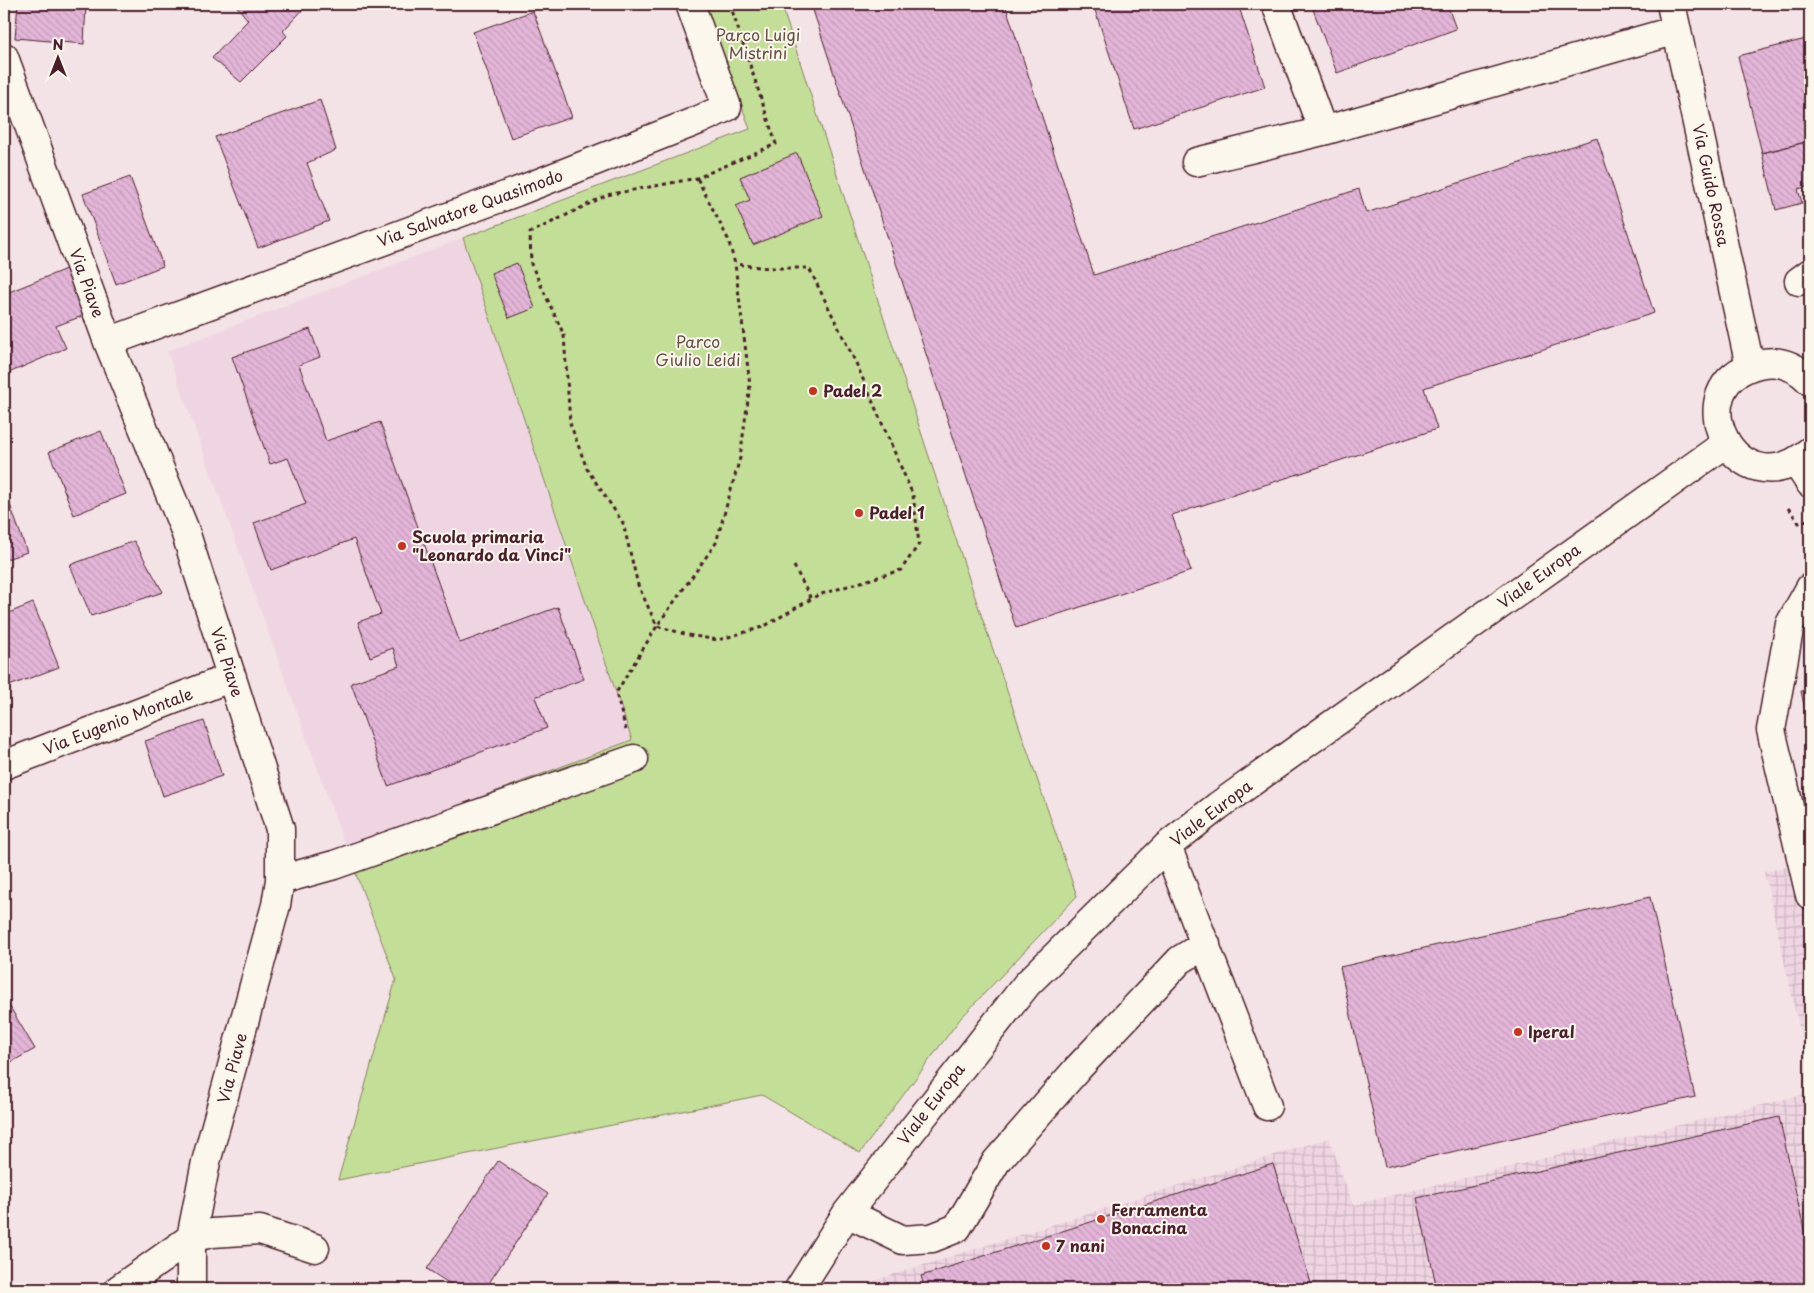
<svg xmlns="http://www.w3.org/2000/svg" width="1814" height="1293" viewBox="0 0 1814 1293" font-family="'Playpen Sans',sans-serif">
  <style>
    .built { fill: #efd5e2 }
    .industrial { fill: url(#industrial-grid) }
    .park { fill: #c3df97; stroke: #867f61 }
    .building { fill: url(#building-back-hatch); stroke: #4a1f2b }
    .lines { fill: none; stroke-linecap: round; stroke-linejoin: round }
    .minor-casing { stroke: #4a1f2b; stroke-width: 31 }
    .path { stroke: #4a1f2b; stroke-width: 3; stroke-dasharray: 4 4; stroke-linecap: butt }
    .minor { stroke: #fbf7ec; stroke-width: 28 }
    .poi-dot { fill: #c8321e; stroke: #fbf7ec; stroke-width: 2 }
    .labels { text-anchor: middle; stroke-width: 4; stroke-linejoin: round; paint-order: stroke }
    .park-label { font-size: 16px; fill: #684f46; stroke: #fbf7ec }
    .street-label { font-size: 16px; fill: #4a1f2b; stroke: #fbf7ec }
    .poi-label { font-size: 16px; font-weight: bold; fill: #4a1f2b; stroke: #fbf7ec; text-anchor: start }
  </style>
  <defs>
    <pattern id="industrial-grid" width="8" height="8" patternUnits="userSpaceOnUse" patternTransform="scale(1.25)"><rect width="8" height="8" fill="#efd5e2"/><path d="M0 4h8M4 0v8" fill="none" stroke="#ceb6c2"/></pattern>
    <pattern id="building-back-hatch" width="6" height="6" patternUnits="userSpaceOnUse" patternTransform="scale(1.25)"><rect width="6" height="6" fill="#e3b5d8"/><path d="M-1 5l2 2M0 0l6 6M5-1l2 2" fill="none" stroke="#c49bba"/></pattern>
  </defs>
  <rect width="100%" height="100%" fill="#f4e3e6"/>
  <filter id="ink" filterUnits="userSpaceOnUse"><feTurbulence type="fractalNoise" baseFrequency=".02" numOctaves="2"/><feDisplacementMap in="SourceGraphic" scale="10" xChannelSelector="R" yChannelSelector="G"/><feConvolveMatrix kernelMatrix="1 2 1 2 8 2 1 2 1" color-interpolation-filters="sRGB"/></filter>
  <g filter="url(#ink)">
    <!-- built -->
    <path class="built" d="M463,238L632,741L346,848L167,351Z"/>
    <!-- industrial -->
    <path class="industrial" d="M1810,862V1076L1764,872Z
      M1810,1093V1289H856L879,1279L1329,1138L1353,1205Z"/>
    <!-- park -->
    <path class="park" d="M705,4H781L973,591L1077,896L960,1019L860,1153L762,1095L338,1180L396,979L346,848L632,740L463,238L750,129Z"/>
    <!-- building -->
    <path class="building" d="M18,4H86L84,44L15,38Z
      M235,4H308L283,31L287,36L241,82L212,58L248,20Z
      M811,4H1005L1094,275L1359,189L1366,213L1597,138L1654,313L1424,388L1437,429L1172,515L1191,571L1016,628Z
      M1093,4H1238L1265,87L1134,129Z
      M1311,4H1447L1456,29L1337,73Z
      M533,11L572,117L511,138L473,32Z
      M1810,38V141L1762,153L1738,56Z
      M320,100L336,150L307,163L329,221L258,248L215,137Z
      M1810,141V172L1808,173L1810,186L1798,189L1802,203L1776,210L1762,153Z
      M797,153L823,216L753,245L736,206L750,200L740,177Z
      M130,177L163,266L116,284L83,194Z
      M517,263L535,308L509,318L491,273Z
      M66,269L85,315L56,326L66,348L4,375V294Z
      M310,329L320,357L299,365L326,441L380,422L460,643L558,607L584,679L535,697L547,728L388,786L351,683L399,666L393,648L370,657L358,622L381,614L354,539L271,570L254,523L306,504L288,458L270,464L232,357Z
      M101,431L126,494L74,515L49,452Z
      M4,488L27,552L4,560Z
      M134,541L163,592L91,616L70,565Z
      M33,603L59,667L4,688V615Z
      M1810,689V734L1801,691Z
      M204,721L222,776L163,796L145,741Z
      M1650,897L1695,1097L1385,1167L1340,967Z
      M4,997L35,1049L4,1066Z
      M1779,1117L1810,1256V1289H1437L1417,1198Z
      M498,1161L548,1194L485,1289H458L427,1269Z
      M1273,1164L1313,1289H925L921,1276Z"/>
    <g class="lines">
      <!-- minor casing -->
      <g class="minor-casing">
        <path id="minor" d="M1276,4L1323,131
          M1671,4L1750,366
          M4,57L108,342L184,528L280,829V880L276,905L206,1162L191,1238V1289
          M1196,162L1323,131L1677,30
          M1799,281L1810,273
          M108,342L516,192L699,120L727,107L690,4
          M1810,381C1796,366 1779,359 1759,364C1673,384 1736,515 1810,451
          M1796,462L1810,483
          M1810,588L1790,624L1771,730L1810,895
          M4,765L232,677
          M1167,846L1267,1106
          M280,880L334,865L634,759
          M847,1213L903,1240L932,1238L957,1228L996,1162L1079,1067L1180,960L1206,944
          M119,1289L191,1238L212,1233L260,1230L315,1248
          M799,1289L847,1213L1027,984L1167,846L1218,806L1725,444"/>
      </g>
      <!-- path -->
      <path class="path" d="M730,4L776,144L697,178L607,195L530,233L531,264L564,335L570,423L587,469L623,523L638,585L657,626L688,635L718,640L763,627L818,595L901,570L919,544L913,495L856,363L809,268H768L735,264
        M1788,508L1799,523L1810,519
        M794,566L811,599
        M626,730L616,693L657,626L716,543L740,458L750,385L735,264L728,239L697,178"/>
      <!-- minor -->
      <use href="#minor" class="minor"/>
    </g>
  </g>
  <!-- markers -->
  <g class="poi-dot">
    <circle cx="813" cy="391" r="5"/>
    <circle cx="859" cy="513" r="5"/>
    <circle cx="402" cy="546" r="5"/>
    <circle cx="1518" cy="1032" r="5"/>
    <circle cx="1101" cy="1219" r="5"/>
    <circle cx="1046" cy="1246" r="5"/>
  </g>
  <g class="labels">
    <!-- park labels -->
    <g class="park-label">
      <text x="758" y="41">Parco Luigi<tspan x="758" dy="18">Mistrini</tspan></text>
      <text x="698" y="348">Parco<tspan x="698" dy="18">Giulio Leidi</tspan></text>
    </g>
    <!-- street labels -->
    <g class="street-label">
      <text transform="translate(1711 185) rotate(78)" y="6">Via Guido Rossa</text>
      <text transform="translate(470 208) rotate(-20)" y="6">Via Salvatore Quasimodo</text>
      <text transform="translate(87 283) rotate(70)" y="6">Via Piave</text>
      <text transform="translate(1539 576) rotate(-36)" y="6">Viale Europa</text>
      <text transform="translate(227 662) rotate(72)" y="6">Via Piave</text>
      <text transform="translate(118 721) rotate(-21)" y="6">Via Eugenio Montale</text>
      <text transform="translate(1211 813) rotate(-37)" y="6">Viale Europa</text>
      <text transform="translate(232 1068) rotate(-75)" y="6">Via Piave</text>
      <text transform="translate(931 1104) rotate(-52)" y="6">Viale Europa</text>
    </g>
    <!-- poi labels -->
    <g class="poi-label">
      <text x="823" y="397">Padel 2</text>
      <text x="869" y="519">Padel 1</text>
      <text x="412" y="543">Scuola primaria<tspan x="412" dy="18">"Leonardo da Vinci"</tspan></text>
      <text x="1528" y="1038">Iperal</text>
      <text x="1111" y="1216">Ferramenta<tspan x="1111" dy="18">Bonacina</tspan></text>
      <text x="1056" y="1252">7 nani</text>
    </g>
  </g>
  <!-- margin -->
  <rect width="1814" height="1293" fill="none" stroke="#fbf7ec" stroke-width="20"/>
  <rect x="10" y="10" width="1794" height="1273" fill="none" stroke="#4a1f2b" stroke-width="2" filter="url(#ink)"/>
  <!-- north arrow -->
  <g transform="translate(58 58)" stroke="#fbf7ec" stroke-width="4" paint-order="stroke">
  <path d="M0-4L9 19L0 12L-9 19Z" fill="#4a1f2b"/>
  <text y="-8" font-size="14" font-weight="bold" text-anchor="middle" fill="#4a1f2b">N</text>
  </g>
</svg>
